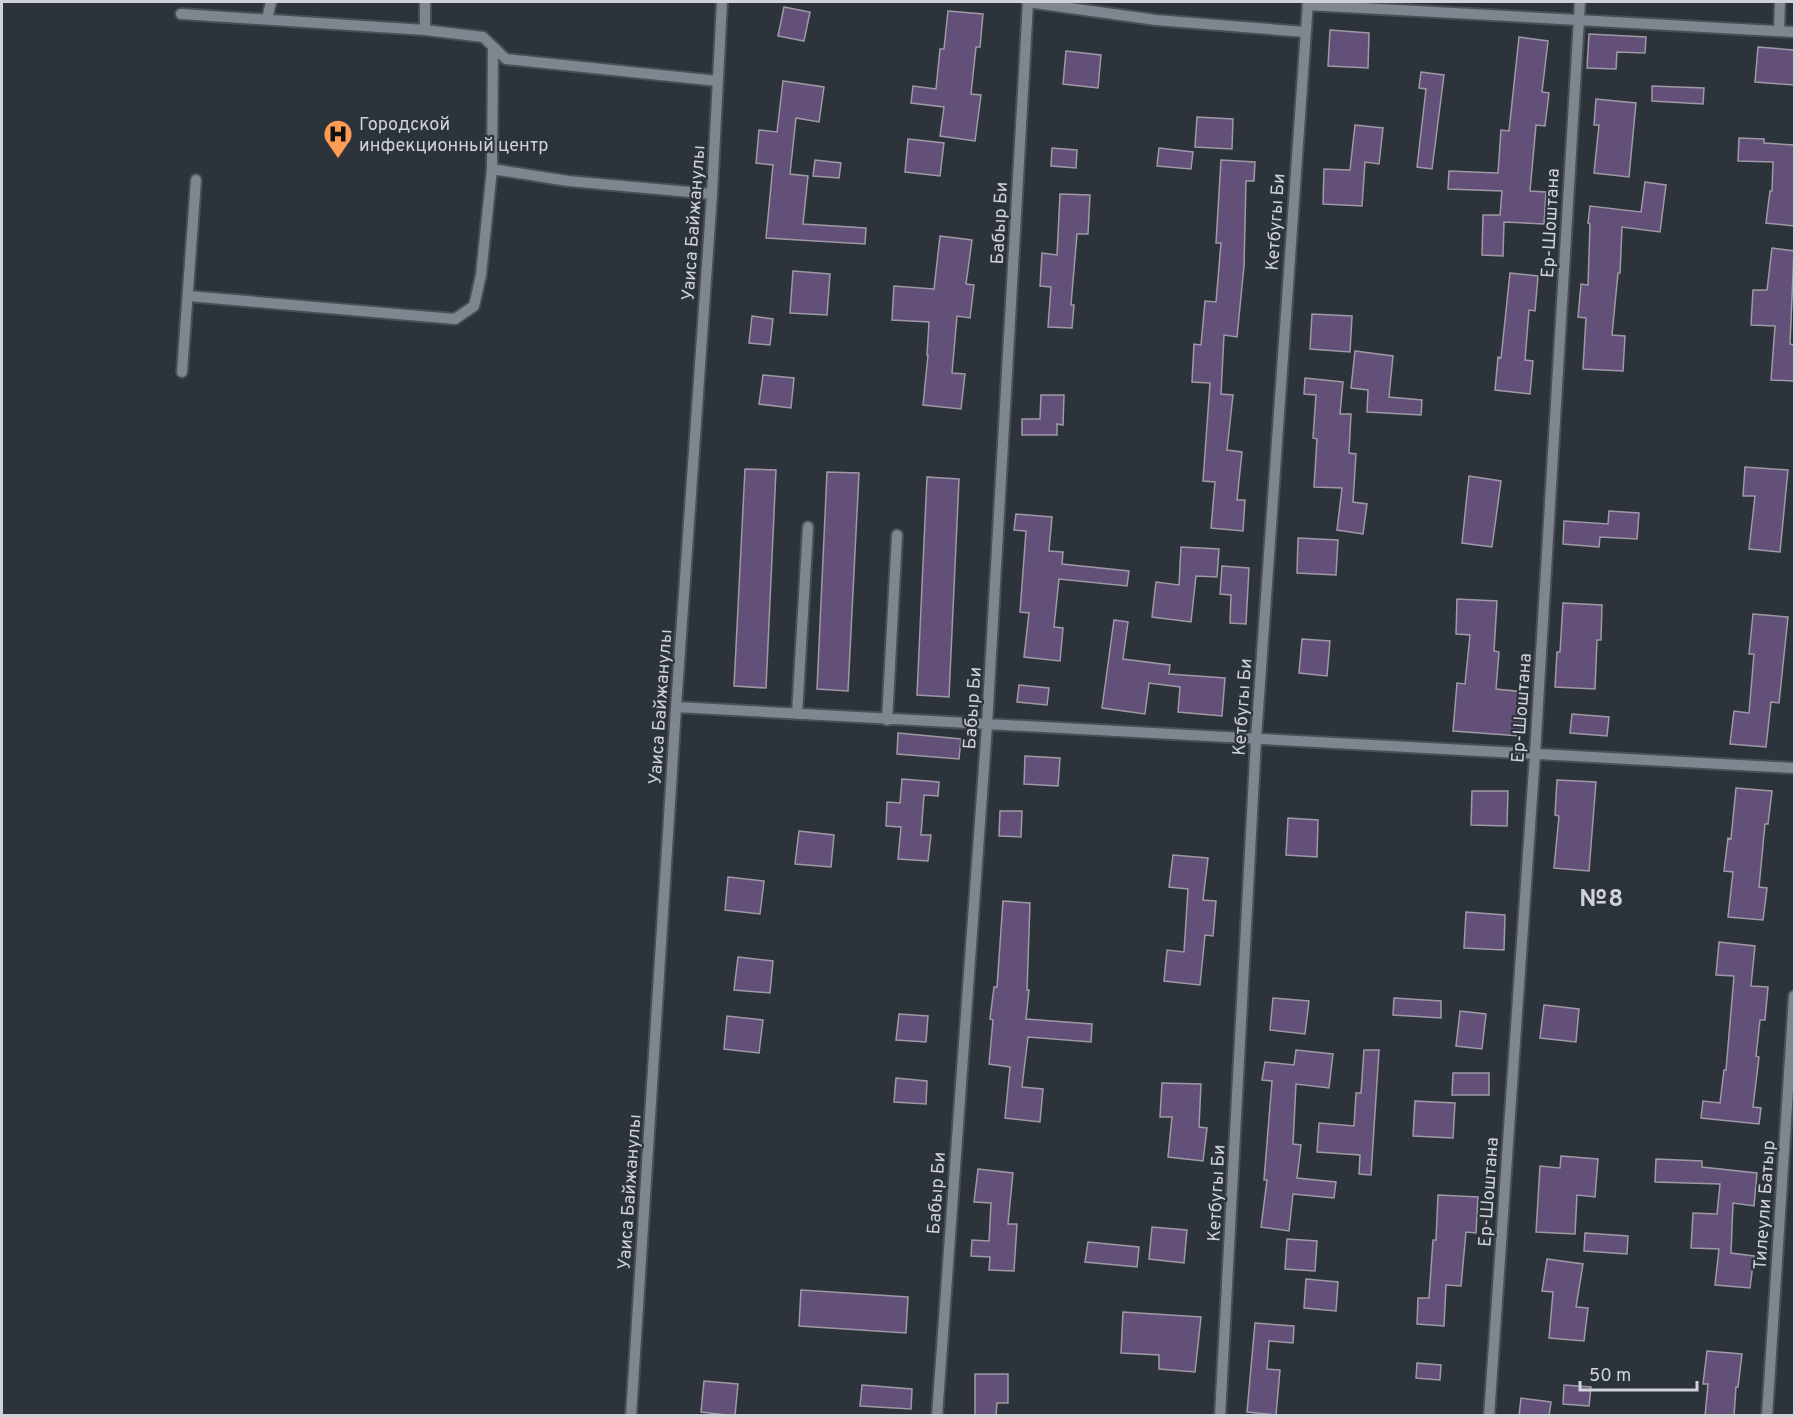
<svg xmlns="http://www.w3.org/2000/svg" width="1796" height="1417" viewBox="0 0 1796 1417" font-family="Overpass,sans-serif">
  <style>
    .building { fill: #635079; stroke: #9e99a5; stroke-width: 1.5 }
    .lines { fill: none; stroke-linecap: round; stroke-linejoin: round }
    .minor-casing { stroke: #494f55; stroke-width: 14 }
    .minor { stroke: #7f8690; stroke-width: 10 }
    .labels { text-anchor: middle; stroke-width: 4.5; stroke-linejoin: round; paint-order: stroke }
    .poi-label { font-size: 18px; fill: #cfd3d9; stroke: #2d333b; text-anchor: start }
    .street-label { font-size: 18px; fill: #cfd3d9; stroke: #2d333b }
    .district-label { font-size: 24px; font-weight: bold; letter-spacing: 1.5px; fill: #cfd3d9; stroke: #2d333b }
  </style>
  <rect width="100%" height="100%" fill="#2d333b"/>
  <!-- building -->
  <path class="building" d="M784,7L810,12L804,41L778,36Z
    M948,11L983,14L980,47H976L971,94L981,95L975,141L940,136L944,107L911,103L913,86L936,89L940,49H944Z
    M1330,30L1369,33L1368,68L1328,66Z
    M1589,34L1646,37L1645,53L1617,52L1616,69L1587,68Z
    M1519,37L1548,41L1542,92L1549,93L1545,126L1536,125L1530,191L1546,192L1544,224L1504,222L1503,256L1482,255L1483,215H1500L1502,191L1448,189L1449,171L1498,173L1501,130L1509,131Z
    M1758,47L1794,50V85L1755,82Z
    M1066,51L1101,55L1098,88L1063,84Z
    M1421,72L1444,75L1432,169L1417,167L1426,89L1419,88Z
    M783,81L824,87L819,122L796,118L790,174L808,176L803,224L866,228L865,244L766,238L773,165L756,163L759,130L777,132Z
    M1652,86L1704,88L1703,104L1652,101Z
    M1596,99L1636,103L1629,177L1594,173L1599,125H1594Z
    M1197,117L1233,119L1232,149L1195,147Z
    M1355,125L1383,128L1379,164L1365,162L1362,206L1323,204L1324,169L1350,170Z
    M1739,138L1764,139V143L1794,145V226L1766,223L1770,191H1772L1773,162L1738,161Z
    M908,139L944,143L940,176L905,172Z
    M1052,148L1077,150L1076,168L1051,166Z
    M1159,148L1193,152L1191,169L1157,166Z
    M815,160L841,163L839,178L813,176Z
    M1221,160L1255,162L1254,181H1246L1244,266L1237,337L1224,335L1221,394L1233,395L1227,450L1242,452L1237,500H1245L1243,531L1211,528L1215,482L1203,481L1210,383L1192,382L1194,344L1201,345L1205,301L1216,302L1221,243H1216Z
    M1645,182L1666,185L1660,232L1622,227L1620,273H1618L1612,335L1625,336L1623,371L1583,369L1586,318L1578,317L1581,284L1588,285L1590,224L1588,223L1590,206L1641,212Z
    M1060,194L1090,195L1088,234H1077L1071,305H1074L1072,328L1048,327L1051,287L1040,286L1042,253L1057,255Z
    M940,236L972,240L966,284L974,285L970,318L957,316L952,373L965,374L961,409L923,405L928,355H927L929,322L892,320L894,286L934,289Z
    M1772,248L1794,251L1790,344L1794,345V381L1771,380L1775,326L1751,325L1753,290H1767Z
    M793,271L830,274L827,315L790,313Z
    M1510,273L1538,276L1535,311L1529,310L1525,360L1533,361L1530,394L1495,390L1498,357L1501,358Z
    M1312,314L1352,316L1350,352L1310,349Z
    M752,316L773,319L770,345L749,343Z
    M1355,351L1393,356L1389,397L1422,400L1421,415L1367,412L1368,390L1351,388Z
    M763,375L794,378L791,408L759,404Z
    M1305,378L1343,382L1340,414H1351L1349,453L1356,454L1353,502L1367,504L1363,534L1337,530L1342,488L1314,487L1317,439L1313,438L1316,395L1304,394Z
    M1041,395H1064L1063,425L1057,424V435H1022V419H1040Z
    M1745,467L1788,470L1780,552L1749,549L1755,496H1743Z
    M745,469L776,470L766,688L734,686Z
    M827,472L859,473L848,691L817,689Z
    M1469,476L1501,481L1492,547L1462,543Z
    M927,477L959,479L949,697L917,695Z
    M1609,511L1639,513L1637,539L1600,537L1599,547L1563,544L1564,521L1608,524Z
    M1016,514L1052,517L1049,551L1063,552L1062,564L1129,571L1127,586L1059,579L1054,627L1063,628L1060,661L1024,657L1029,613L1020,612L1026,531L1014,530Z
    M1298,538L1338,540L1336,575L1297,573Z
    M1181,547L1219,549L1217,577L1196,576L1191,622L1152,617L1156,582L1179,585Z
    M1222,566L1249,568L1246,624L1230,623L1231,595L1220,594Z
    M1457,599L1497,601L1494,651L1499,652L1496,689L1525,692L1520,736L1453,731L1457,683L1465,684L1470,635L1456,634Z
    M1563,603L1602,605L1601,640H1597L1595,689L1555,687L1557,652H1560Z
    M1753,614L1788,617L1779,703L1771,702L1766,747L1730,744L1734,711L1749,713L1754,654H1749Z
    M1114,620L1128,622L1123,659L1170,665L1169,674L1225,678L1222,716L1178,712L1180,687L1149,683L1145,714L1102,708Z
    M1302,639L1330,641L1327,676L1299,673Z
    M1019,685L1049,688L1047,705L1017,702Z
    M1572,714L1609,717L1607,736L1570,733Z
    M898,733L961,739L959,759L897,754Z
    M1025,756L1060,758L1058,786L1024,784Z
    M902,779L939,782L938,796L924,795L921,835H931L928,861L898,859L901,827L886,826L887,802L900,803Z
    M1557,780L1596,782L1589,871L1554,868L1559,816L1555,815Z
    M1736,788L1772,791L1768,824H1765L1759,887L1767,888L1763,920L1728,917L1733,872L1724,871L1728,838L1731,839Z
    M1472,791H1508L1507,826L1471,825Z
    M1000,811H1022L1021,837L999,836Z
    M1288,818L1318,820L1317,857L1286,855Z
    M799,831L834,835L831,867L795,864Z
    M1173,855L1208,858L1203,900L1216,901L1213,936L1205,935L1200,985L1164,981L1167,950L1184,952L1188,889L1169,887Z
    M728,877L764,881L760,914L725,910Z
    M1003,901L1030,903L1027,990H1029L1026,1019L1092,1024L1091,1042L1028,1037L1022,1087L1043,1089L1040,1122L1005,1118L1010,1067L989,1064L993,1020L990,1019L994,987H997Z
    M1466,912L1505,915L1504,950L1464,948Z
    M1719,942L1755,946L1751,986L1768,987L1765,1020H1760L1756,1056L1759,1057L1753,1107L1761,1108L1759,1124L1701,1118L1703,1101L1720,1103L1724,1070H1726L1734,976L1716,975Z
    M738,957L773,961L770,993L734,990Z
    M1273,998L1309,1001L1305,1034L1270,1030Z
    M1394,998L1441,1001V1018L1393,1015Z
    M1544,1005L1579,1009L1576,1042L1540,1038Z
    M1460,1011L1486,1014L1482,1049L1456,1046Z
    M899,1014L928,1016L926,1042L896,1040Z
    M727,1016L763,1020L759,1053L724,1049Z
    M1296,1050L1333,1054L1329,1088L1296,1084L1293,1144L1301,1145L1297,1178L1336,1182L1334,1198L1293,1194L1289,1231L1261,1227L1267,1180H1264L1272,1081L1262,1080L1265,1062L1294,1065Z
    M1364,1050H1379L1371,1175L1359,1174L1360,1155L1317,1152L1319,1123L1354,1126L1356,1093H1361Z
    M1453,1073H1489V1095H1452Z
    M896,1078L927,1081L926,1104L894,1102Z
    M1162,1083L1201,1084L1199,1127L1207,1128L1203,1161L1168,1157L1172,1117H1160Z
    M1415,1101L1455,1103L1453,1138L1413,1136Z
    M1561,1156L1598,1159L1595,1197L1577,1195L1575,1234L1536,1232L1540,1166L1560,1168Z
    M1656,1159L1702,1161V1167L1757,1173L1754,1206L1733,1203L1731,1253L1754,1256L1750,1288L1715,1285L1719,1249L1691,1248L1693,1213L1717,1214L1720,1184L1655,1182Z
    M978,1169L1013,1173L1008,1224H1017L1014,1271L989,1270L990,1257L971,1256L972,1240L989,1241L991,1203L974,1202Z
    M1438,1195L1478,1197L1476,1233L1466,1232L1461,1286L1446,1285L1444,1326L1417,1324L1418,1298H1429L1433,1240H1436Z
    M1152,1227L1187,1230L1184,1263L1149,1259Z
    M1585,1233L1628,1236L1627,1254L1584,1251Z
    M1287,1239L1317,1241L1315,1271L1285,1269Z
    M1088,1242L1139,1247L1137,1267L1085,1262Z
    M1547,1259L1583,1264L1576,1307L1588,1308L1584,1341L1549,1338L1553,1292L1542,1291Z
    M1306,1279L1338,1282L1336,1311L1304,1308Z
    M801,1290L908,1297L906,1333L799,1326Z
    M1123,1312L1201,1317L1195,1372L1159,1369V1355L1121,1353Z
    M1255,1323L1294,1326L1293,1343L1269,1341L1267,1369L1280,1370L1276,1415L1247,1412Z
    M1707,1351L1742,1354L1738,1387H1736L1734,1416H1705L1708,1384H1703Z
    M1417,1363L1441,1365L1440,1380L1416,1378Z
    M975,1374H1008V1403H997L996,1416H975Z
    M704,1381L738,1384L735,1416L701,1412Z
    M862,1385L912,1389L911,1409L860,1406Z
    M1564,1385L1591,1387L1589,1406L1563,1404Z
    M1521,1398L1551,1402L1549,1416H1519Z"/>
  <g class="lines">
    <!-- minor casing -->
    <g class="minor-casing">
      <path id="minor" d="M1027,2L1156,20L1305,32
        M1308,5L1794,32
        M181,14L425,30L483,37L506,59L718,81
        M267,19L271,2
        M425,30V2
        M1779,30L1780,2
        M493,49L492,169L568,181L712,194
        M188,296L455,319L474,306L481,275L492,169
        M182,372L196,180
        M676,707L1794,768
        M797,714L808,527
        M887,720L897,535
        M631,1416L676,707L712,194L722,2
        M937,1416L987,725L1028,2
        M1220,1416L1256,739L1308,2
        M1489,1416L1535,754L1580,2
        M1767,1416L1794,996"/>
    </g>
    <!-- minor -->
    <use href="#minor" class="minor"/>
  </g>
  <!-- icons -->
  <defs>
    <g id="hospital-pin" transform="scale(1.5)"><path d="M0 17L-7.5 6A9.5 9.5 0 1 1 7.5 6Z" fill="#fd9c55" stroke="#2d333b"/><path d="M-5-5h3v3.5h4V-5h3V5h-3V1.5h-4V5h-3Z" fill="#111"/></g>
  </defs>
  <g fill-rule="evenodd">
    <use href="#hospital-pin" x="338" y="134"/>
  </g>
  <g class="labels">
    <!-- poi labels -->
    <g class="poi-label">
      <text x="359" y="130">Городской<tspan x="359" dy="21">инфекционный центр</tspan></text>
    </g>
    <!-- street labels -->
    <g class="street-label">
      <text transform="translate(1275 222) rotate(-86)" y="6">Кетбугы Би</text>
      <text transform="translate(693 223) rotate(-86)" y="6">Уаиса Байжанулы</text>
      <text transform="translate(999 223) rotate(-87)" y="6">Бабыр Би</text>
      <text transform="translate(1550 223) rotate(-87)" y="6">Ер-Шоштана</text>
      <text transform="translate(660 707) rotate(-86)" y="6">Уаиса Байжанулы</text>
      <text transform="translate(1242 707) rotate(-86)" y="6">Кетбугы Би</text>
      <text transform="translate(972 708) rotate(-86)" y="6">Бабыр Би</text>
      <text transform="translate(1521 708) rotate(-86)" y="6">Ер-Шоштана</text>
      <text transform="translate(629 1192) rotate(-86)" y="6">Уаиса Байжанулы</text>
      <text transform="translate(1488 1192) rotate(-86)" y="6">Ер-Шоштана</text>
      <text transform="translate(936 1193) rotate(-86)" y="6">Бабыр Би</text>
      <text transform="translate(1216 1193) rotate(-87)" y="6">Кетбугы Би</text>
      <text transform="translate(1764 1205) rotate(-86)" y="6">Тилеули Батыр</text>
    </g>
    <!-- district labels -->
    <g class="district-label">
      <text x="1602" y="906">№8</text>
    </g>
  </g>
  <!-- border -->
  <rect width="1796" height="1417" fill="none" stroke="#cfd3d9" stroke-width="6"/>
  <!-- scale -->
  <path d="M1580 1381v9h117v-9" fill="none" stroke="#cfd3d9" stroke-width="3"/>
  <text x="1589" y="1381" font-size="18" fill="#cfd3d9" stroke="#2d333b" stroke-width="4.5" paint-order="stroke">50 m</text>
</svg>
